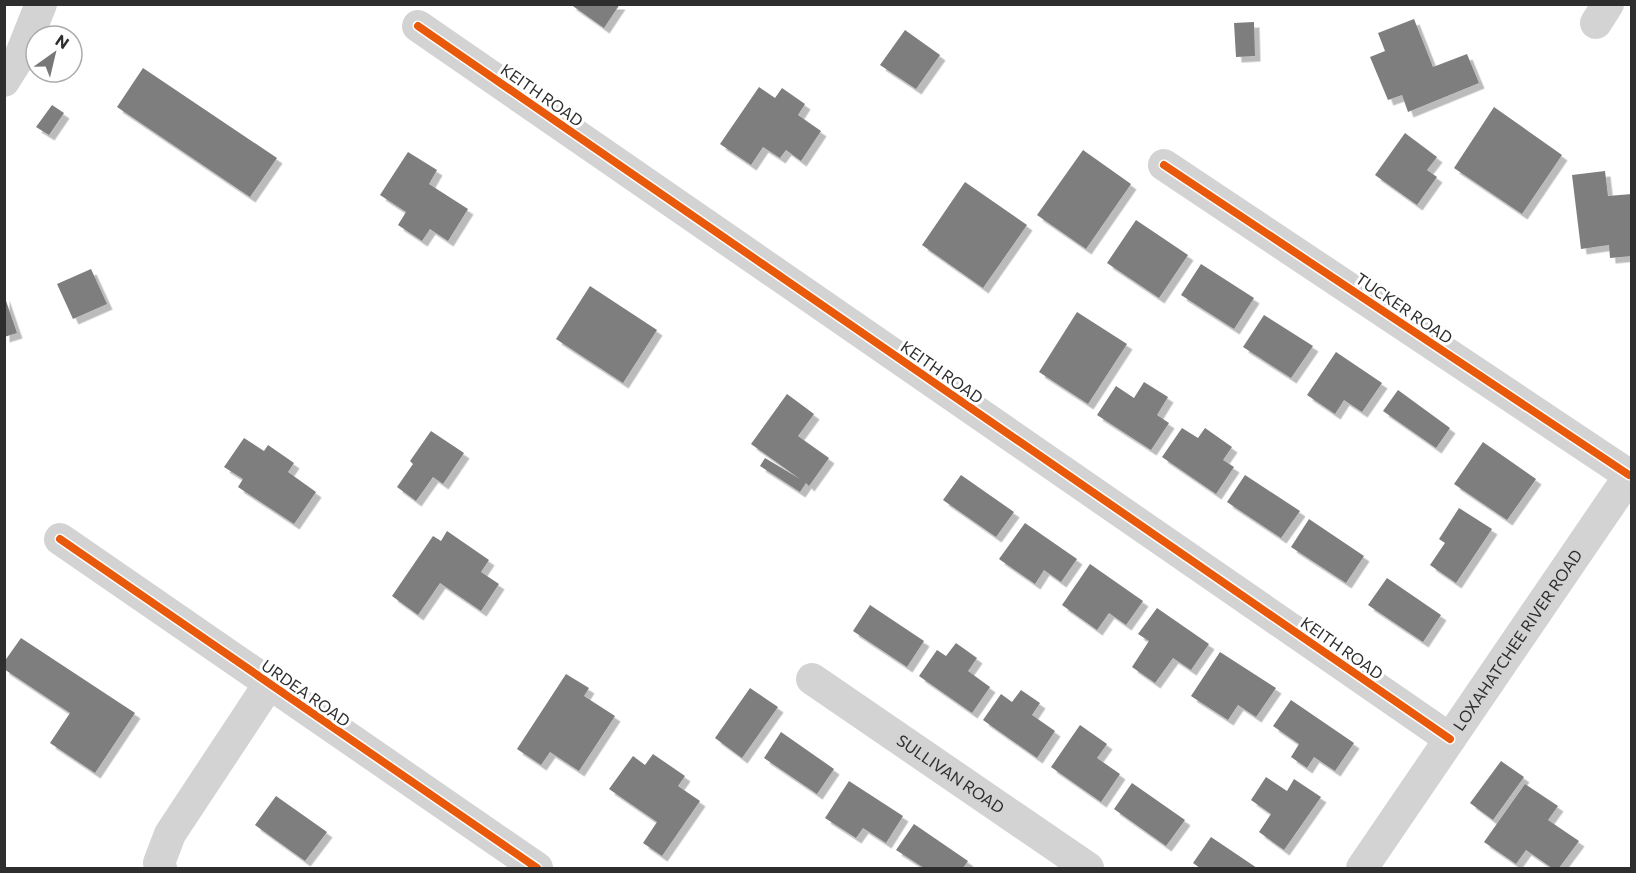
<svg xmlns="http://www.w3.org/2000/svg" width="1636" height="873" viewBox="0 0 1636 873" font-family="Commissioner,sans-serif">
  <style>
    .building { fill: #7e7e7e; filter: url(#shadow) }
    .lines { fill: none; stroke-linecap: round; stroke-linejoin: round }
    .minor { stroke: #d3d3d3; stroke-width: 32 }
    .cycleway-casing { stroke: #fff; stroke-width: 11 }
    .cycleway { stroke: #e8590c; stroke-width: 8 }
    .labels { text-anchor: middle; stroke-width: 6; stroke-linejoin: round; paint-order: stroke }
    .street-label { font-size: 16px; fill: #2e2e2e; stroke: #fff }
  </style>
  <defs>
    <filter id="shadow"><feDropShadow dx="5.5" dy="5.5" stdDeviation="0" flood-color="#0004"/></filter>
  </defs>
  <rect width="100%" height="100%" fill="#fff"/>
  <!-- building -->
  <path class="building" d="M570,4H620L604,28Z
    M1414,19L1433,67L1467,54L1479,83L1408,112L1402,95L1388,100L1370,57L1385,51L1378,33Z
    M1254,22L1255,56L1236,57L1234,23Z
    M905,30L940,55L916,89L880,65Z
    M143,68L277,158L250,197L117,107Z
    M759,87L775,98L782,88L805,104L798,115L821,131L801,161L786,150L780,158L763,147L751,165L720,144Z
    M52,105L64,113L49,135L36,127Z
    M1494,107L1562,155L1522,214L1454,168Z
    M1405,133L1437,157L1427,170L1437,177L1417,205L1375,175Z
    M1083,150L1131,184L1086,249L1037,215Z
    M408,152L437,170L429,184L468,209L448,241L430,229L422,241L398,225L406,212L380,195Z
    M1605,171L1608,196L1632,194V256L1610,258L1609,245L1581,249L1572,175Z
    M965,182L1027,225L983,288L922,245Z
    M1136,220L1188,255L1159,298L1107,263Z
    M1201,264L1254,298L1234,329L1181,295Z
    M91,269L107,304L73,319L57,284Z
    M590,286L657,330L623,383L556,339Z
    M4,295L17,333L4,337Z
    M1077,312L1127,344L1088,404L1039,372Z
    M1264,315L1313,346L1291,378L1243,347Z
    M1336,352L1382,383L1362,412L1344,400L1335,414L1307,395Z
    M1144,382L1168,397L1157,415L1169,423L1151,450L1097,415L1116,386L1134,398Z
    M1398,390L1450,428L1436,448L1383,411Z
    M787,394L814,414L798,436L829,458L809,486L806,483L800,492L760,466L765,458L800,479L751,444Z
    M1182,428L1198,438L1205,428L1232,447L1223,460L1234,467L1216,494L1162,457Z
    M431,431L464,453L443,484L433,477L416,501L397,487L413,464L410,461Z
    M244,438L264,451L268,445L294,463L288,472L316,492L294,524L238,487L243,479L224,467Z
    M1483,442L1536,479L1507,520L1454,484Z
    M961,475L1014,512L996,537L943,500Z
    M1245,475L1300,511L1281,538L1227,502Z
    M1459,508L1492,529L1456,583L1430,565L1445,543L1439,539Z
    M1309,519L1364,556L1346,583L1291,547Z
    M1025,523L1077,559L1061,582L1044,570L1035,584L999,559Z
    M447,531L489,560L481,572L499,584L481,611L440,583L418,615L392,596L433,536L441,541Z
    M1090,564L1143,601L1126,625L1109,613L1097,630L1062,605Z
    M1387,578L1441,615L1423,642L1368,605Z
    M870,605L924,641L907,667L853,631Z
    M1157,608L1209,644L1191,670L1173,658L1155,683L1132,667L1149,641L1138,634Z
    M21,638L135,713L95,773L50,743L70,713L4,669V662Z
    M956,643L977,658L968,671L990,687L972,713L919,676L937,650L946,656Z
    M1220,652L1276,688L1256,717L1238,705L1228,720L1191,696Z
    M566,674L589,688L584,696L615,716L579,771L550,752L541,765L517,749Z
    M750,688L778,707L742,758L715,738Z
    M1021,690L1040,703L1032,715L1055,731L1037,758L983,720L1001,694L1012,702Z
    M1291,700L1354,743L1335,771L1314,757L1307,768L1291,757L1299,744L1273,726Z
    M1080,725L1107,744L1097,758L1120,774L1101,802L1051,767Z
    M781,732L834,769L817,794L764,758Z
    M653,754L685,776L678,786L700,801L662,856L643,843L657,822L609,789L633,756L645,765Z
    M1501,761L1524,777L1493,820L1470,803Z
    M1266,777L1287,791L1294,779L1321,797L1284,850L1259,832L1271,814L1251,800Z
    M849,781L903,816L886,843L863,828L856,838L825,818Z
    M1132,783L1185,820L1166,846L1114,809Z
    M1525,784L1558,806L1548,820L1579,841L1559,868H1552L1526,850L1516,864L1484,842Z
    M276,796L327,832L305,861L255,825Z
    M914,824L968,861L963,868H924L896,850Z
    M1211,837L1257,868H1200L1193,863Z"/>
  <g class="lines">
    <!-- minor -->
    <g class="minor">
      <path d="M1596,23L1608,4"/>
      <path d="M418,26L1450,739"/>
      <path d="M4,81L21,54L41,4"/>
      <path d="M1164,165L1629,475"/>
      <path d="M60,539L537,868"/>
      <path id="s1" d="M812,679L1088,868"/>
      <path d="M161,868L159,863L170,834L269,684"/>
      <path id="s2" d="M1362,868L1632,472"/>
    </g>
    <!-- cycleway casing -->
    <g class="cycleway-casing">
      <path id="cycleway" d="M418,26L1450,739
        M1164,165L1629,475
        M60,539L537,868"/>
    </g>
    <!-- cycleway -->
    <use href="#cycleway" class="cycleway"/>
  </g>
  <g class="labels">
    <!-- street labels -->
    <g class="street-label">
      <text transform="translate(542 95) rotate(35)" y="6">KEITH ROAD</text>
      <text transform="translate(1404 308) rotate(34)" y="6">TUCKER ROAD</text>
      <text transform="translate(942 372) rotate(35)" y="6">KEITH ROAD</text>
      <text dy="6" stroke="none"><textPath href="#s2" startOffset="276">LOXAHATCHEE RIVER ROAD</textPath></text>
      <text transform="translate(1342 648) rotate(35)" y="6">KEITH ROAD</text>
      <text transform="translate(306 693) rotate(35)" y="6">URDEA ROAD</text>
      <text dy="6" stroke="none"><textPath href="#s1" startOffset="168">SULLIVAN ROAD</textPath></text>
    </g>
  </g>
  <!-- border -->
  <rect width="1636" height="873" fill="none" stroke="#2e2e2e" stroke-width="12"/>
  <!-- north arrow -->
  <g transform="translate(54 54) rotate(34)"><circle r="28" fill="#ffffff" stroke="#ababab" stroke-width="1.5"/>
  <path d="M0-4.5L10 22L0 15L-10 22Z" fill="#777777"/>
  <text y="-9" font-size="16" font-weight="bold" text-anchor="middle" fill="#2e2e2e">N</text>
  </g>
</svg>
